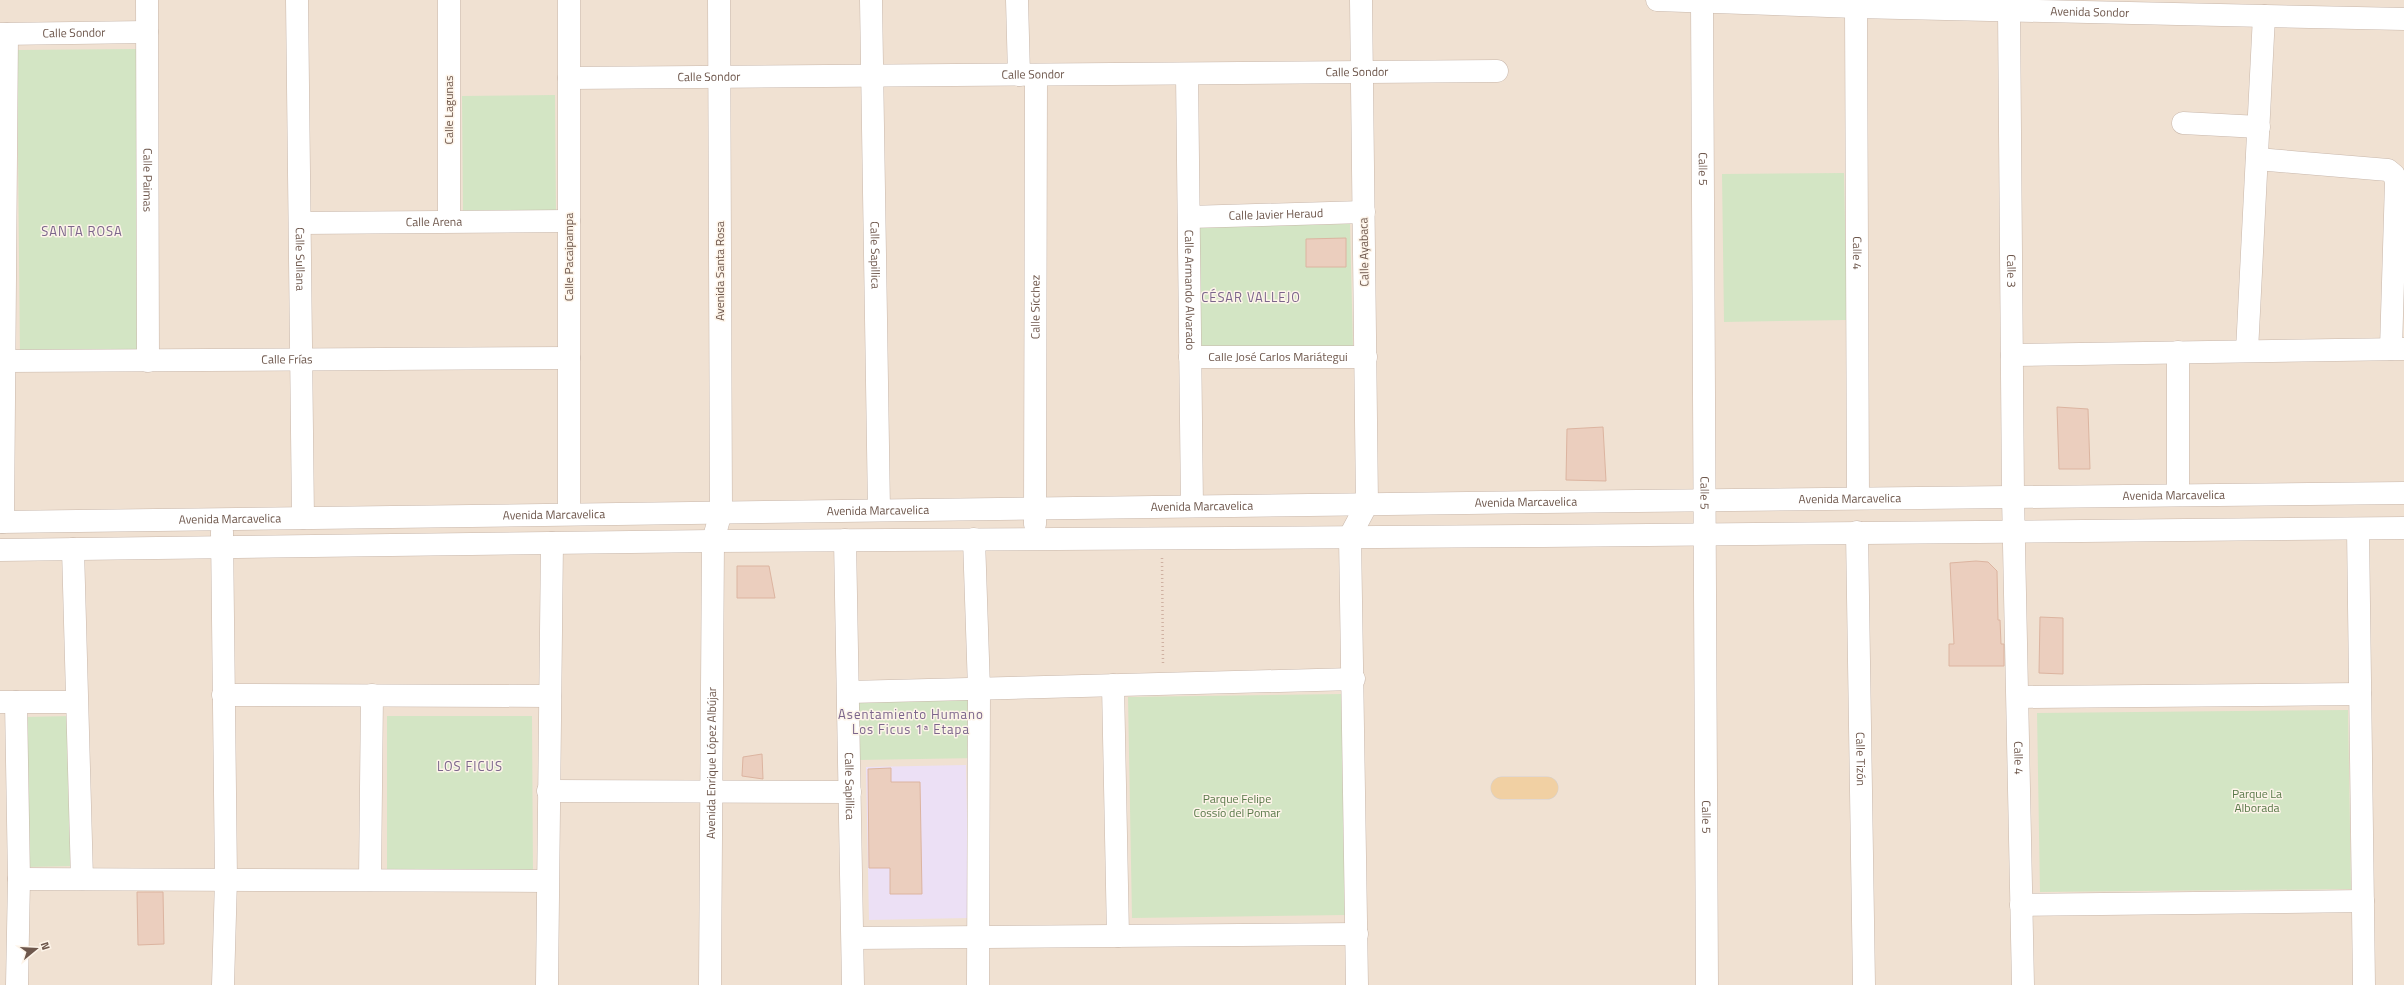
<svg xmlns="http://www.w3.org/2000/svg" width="2404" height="985" viewBox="0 0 2404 985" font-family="'Titillium Web',sans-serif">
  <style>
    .residential { fill: #f0e1d2 }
    .education { fill: #ece0f5 }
    .green { fill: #d3e5c4 }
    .building { fill: #ebcebe; stroke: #dcb4a0 }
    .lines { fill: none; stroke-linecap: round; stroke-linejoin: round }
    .minor-casing { stroke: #c8b7ab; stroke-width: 23 }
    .major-casing { stroke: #d6d0cd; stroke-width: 23 }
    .path { stroke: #cfb1a2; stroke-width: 2.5; stroke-dasharray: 1 3; stroke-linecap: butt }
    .minor { stroke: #fff; stroke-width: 22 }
    .major { stroke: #f1d0a3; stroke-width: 22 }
    .labels { text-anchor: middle; stroke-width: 3; stroke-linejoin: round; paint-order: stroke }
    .street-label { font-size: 12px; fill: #6e574c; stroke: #fdf4e9 }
    .park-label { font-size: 12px; fill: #597849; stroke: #fdf4e9 }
    .neighbourhood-label { font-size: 13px; letter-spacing: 1px; fill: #7b658b; stroke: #fdf4e9 }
  </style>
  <rect width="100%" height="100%" fill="#f9efe3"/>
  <!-- residential -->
  <path class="residential" d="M0,0H2404V985H0Z"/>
  <!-- education -->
  <path class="education" d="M966,765L969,918L869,920L866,767Z"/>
  <!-- green -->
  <path class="green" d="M138,49L142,357L20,358L17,50Z
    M555,95L556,213H463L462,96Z
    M1844,173L1847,320L1724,322L1722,174Z
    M1350,224L1353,349L1197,353L1194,227Z
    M857,690L976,692L979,758L858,760Z
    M1342,694L1346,915L1132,918L1128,697Z
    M2348,710L2351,889L2040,892L2037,713Z
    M71,716L74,866L28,867L25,717Z
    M387,716H532L533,876H387Z"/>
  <!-- building -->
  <path class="building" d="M1346,238V267H1306V239Z
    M2057,407L2088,409L2090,469H2059Z
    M1603,427L1606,481L1566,480L1567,429Z
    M1976,561L1988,562L1997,571L1998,620H2000L2001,644H2004V666H1949V644H1954L1950,563Z
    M737,566H769L775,598H737Z
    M2040,617L2063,618V674L2039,673Z
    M762,754L763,779L742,776L743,757Z
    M891,768V782H920L922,894H890V868H869L868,769Z
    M137,892H163L164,944L138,945Z"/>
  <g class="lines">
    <!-- minor casing -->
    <g class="minor-casing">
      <g id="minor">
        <path id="s1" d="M147,0L148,361"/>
        <path id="s2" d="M297,0L303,518"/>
        <path d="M449,0V221"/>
        <path d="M569,0V514"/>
        <path id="s3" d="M871,0L879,510"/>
        <path d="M1017,0L1019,75"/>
        <path id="s4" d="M1657,0L1856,7L2404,19"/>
        <path id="s5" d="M1702,2L1707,985"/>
        <path id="s6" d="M1856,7L1858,498"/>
        <path id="s7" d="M2009,10L2013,496L2023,985"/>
        <path id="s8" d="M0,34L147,32"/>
        <path id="s9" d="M1187,74L1192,506"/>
        <path id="s10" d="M569,78L1497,71"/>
        <path d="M2183,123L2259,127"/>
        <path d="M2257,159L2388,170L2394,175L2396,182L2391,349"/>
        <path id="s11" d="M1189,217L1364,212"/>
        <path id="s12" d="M300,223L569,221"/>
        <path d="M2247,351L2264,16"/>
        <path d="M2012,355L2404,349"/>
        <path id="s13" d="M1190,357H1366"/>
        <path id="s14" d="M6,361L569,358"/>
        <path d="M2178,495V352"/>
        <path id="s15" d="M0,522L1543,502L2404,493"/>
        <path d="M3,522L7,34"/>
        <path id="s16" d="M1035,524L1036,75"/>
        <path d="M2358,529L2364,985"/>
        <path d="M222,532L226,879L223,985"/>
        <path id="s17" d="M1857,532L1864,985"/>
        <path d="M974,539L979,689L978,985"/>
        <path id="s18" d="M845,540L853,985"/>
        <path d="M73,549L82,879"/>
        <path d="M0,550L713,541L1543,536L2404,528"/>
        <path d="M1113,685L1118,936"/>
        <path d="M849,692L1354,679"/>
        <path d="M223,695L550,696"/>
        <path d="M2018,697L2360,694"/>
        <path d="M0,702H75"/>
        <path d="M16,702L19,879L17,985"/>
        <path d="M548,791L850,792"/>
        <path d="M19,879L547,881"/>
        <path d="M370,880L372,695"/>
        <path d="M2021,905L2363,901"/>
        <path d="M853,938L1357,934"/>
        <path d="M547,985L552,543"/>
        <path id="s19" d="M710,985L713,541L721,512L719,0"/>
        <path d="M1357,985L1350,536L1367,504L1361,0"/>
      </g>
    </g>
    <!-- major casing -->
    <g class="major-casing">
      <path id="major" d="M1502,788H1547"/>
    </g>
    <!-- path -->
    <path class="path" d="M1162,558L1163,665"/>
    <!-- minor -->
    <use href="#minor" class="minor"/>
    <!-- major -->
    <use href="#major" class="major"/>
  </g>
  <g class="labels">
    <!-- street labels -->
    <g class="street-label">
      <text dy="4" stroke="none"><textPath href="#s4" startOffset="433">Avenida Sondor</textPath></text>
      <text dy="4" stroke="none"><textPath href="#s8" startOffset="74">Calle Sondor</textPath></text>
      <text dy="4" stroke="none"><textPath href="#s10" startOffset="788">Calle Sondor</textPath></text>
      <text dy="4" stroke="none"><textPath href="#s10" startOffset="464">Calle Sondor</textPath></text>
      <text dy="4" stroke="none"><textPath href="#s10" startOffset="140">Calle Sondor</textPath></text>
      <text transform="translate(449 110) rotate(-90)" y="4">Calle Lagunas</text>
      <text dy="4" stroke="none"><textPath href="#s5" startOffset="167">Calle 5</textPath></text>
      <text dy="4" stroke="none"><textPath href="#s1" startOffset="180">Calle Paimas</textPath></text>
      <text dy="4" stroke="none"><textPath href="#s11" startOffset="87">Calle Javier Heraud</textPath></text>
      <text dy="4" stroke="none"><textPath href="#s12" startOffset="134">Calle Arena</textPath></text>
      <text transform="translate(1364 252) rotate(-91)" y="4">Calle Ayabaca</text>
      <text dy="4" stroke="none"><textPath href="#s6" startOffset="246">Calle 4</textPath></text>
      <text dy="4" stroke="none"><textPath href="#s3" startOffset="255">Calle Sapillica</textPath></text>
      <text transform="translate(569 257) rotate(-90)" y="4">Calle Pacaipampa</text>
      <text dy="4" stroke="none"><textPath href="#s2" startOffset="259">Calle Sullana</textPath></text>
      <text dy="4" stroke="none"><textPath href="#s7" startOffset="261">Calle 3</textPath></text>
      <text transform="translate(720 271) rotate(-90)" y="4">Avenida Santa Rosa</text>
      <text dy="4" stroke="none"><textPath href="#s9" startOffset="216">Calle Armando Alvarado</textPath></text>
      <text dy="4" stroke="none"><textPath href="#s16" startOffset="217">Calle Sícchez</textPath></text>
      <text dy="4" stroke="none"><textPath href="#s13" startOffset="88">Calle José Carlos Mariátegui</textPath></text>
      <text dy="4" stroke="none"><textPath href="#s14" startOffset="281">Calle Frías</textPath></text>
      <text dy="4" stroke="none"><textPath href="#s5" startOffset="491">Calle 5</textPath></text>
      <text dy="4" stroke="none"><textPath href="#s15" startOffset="2174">Avenida Marcavelica</textPath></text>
      <text dy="4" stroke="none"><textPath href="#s15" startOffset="1850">Avenida Marcavelica</textPath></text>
      <text dy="4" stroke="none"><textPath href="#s15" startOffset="1526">Avenida Marcavelica</textPath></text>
      <text dy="4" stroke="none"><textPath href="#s15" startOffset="1202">Avenida Marcavelica</textPath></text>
      <text dy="4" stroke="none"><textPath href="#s15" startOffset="878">Avenida Marcavelica</textPath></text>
      <text dy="4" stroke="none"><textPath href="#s15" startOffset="554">Avenida Marcavelica</textPath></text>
      <text dy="4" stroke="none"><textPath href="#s15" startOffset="230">Avenida Marcavelica</textPath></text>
      <text dy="4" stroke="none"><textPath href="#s7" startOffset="748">Calle 4</textPath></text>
      <text dy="4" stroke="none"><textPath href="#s17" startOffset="227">Calle Tizón</textPath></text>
      <text dy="4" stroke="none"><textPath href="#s19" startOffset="222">Avenida Enrique López Albújar</textPath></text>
      <text dy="4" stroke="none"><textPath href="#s18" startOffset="246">Calle Sapillica</textPath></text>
      <text dy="4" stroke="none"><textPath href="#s5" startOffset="815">Calle 5</textPath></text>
    </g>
    <!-- park labels -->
    <g class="park-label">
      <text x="2257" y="798">Parque La<tspan x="2257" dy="14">Alborada</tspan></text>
      <text x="1237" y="803">Parque Felipe<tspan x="1237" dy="14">Cossío del Pomar</tspan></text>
    </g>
    <!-- neighbourhood labels -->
    <g class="neighbourhood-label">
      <text x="82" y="236">SANTA ROSA</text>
      <text x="1251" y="302">CÉSAR VALLEJO</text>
      <text x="911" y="719">Asentamiento Humano<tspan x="911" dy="15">Los Ficus 1ª Etapa</tspan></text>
      <text x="470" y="771">LOS FICUS</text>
    </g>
  </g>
  <!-- north arrow -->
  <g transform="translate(36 949) rotate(72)" stroke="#fdf4e9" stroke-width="3" paint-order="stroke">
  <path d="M0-3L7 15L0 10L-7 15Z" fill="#6e574c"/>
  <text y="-6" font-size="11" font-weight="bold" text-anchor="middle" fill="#6e574c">N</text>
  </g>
</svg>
